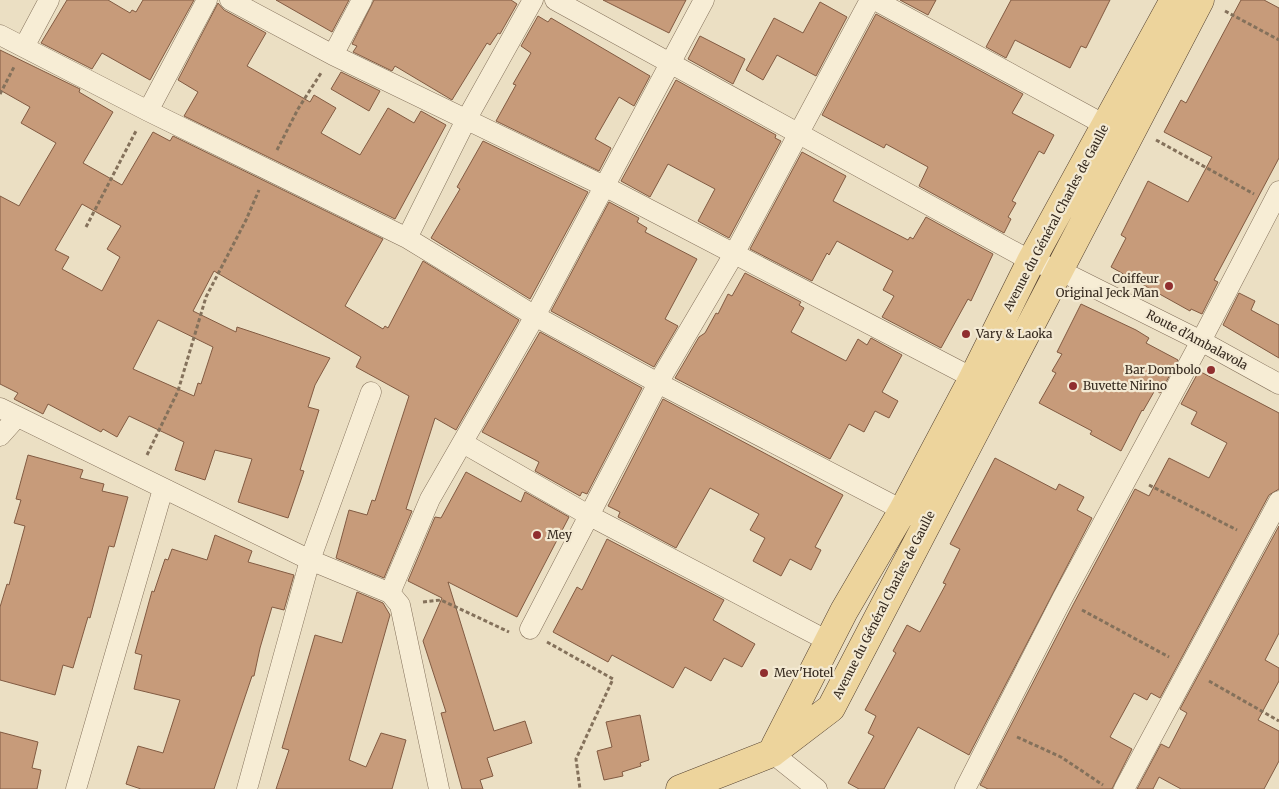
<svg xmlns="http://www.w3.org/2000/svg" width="1279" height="789" viewBox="0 0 1279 789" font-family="Merriweather,serif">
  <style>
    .building { fill: #c79b7a; stroke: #825b42; fill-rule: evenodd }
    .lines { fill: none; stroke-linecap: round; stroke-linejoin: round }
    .minor-casing { stroke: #84715b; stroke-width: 21 }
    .primary-casing { stroke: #523f2f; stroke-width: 29 }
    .path { stroke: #84715b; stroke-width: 3; stroke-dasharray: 4 2.5; stroke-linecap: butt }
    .minor { stroke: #f7edd5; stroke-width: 20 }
    .primary { stroke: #edd49c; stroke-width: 28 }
    .poi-dot { fill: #902e2f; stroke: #f3e9d2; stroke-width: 2 }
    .labels { text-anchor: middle; stroke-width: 4.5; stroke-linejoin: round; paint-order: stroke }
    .street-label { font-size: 12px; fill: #35291e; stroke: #f3e9d2 }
    .poi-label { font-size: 12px; fill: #35291e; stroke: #f3e9d2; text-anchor: start }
  </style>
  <rect width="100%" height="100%" fill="#ebdfc3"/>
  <!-- building -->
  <path class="building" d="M67,0H108L130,13L132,10L136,12L143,0H194L150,80L102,53L92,69L41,43Z
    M276,0H349L332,32Z
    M374,0H511L517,4L500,34L498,33L490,45L487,43L452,100L395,66L392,71L353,52L357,46L352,44Z
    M603,0H686L669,33Z
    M900,0H936L928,15Z
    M1011,0H1110L1086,48L1081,46L1070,68L1015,40L1006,58L986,47Z
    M1241,0H1264L1279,8V158L1214,280L1218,282L1202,314L1191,309L1190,311L1111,267L1126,238L1121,235L1148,181L1188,202L1212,157L1164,132L1181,100L1186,103Z
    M820,2L847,17L816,76L777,55L763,80L746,70L774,18L803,33Z
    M218,3L224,10L266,33L247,66L310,102L314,95L336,108L321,133L360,155L388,108L414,123L421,111L446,125L395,219L184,116L198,92L178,80Z
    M876,14L1023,94L1012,113L1054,135L1044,154L1039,151L1012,201L1016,203L1008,217L1011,219L1004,233L919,186L928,167L886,144L884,148L822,115Z
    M538,16L548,22L551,18L650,76L634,106L619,97L595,139L611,148L599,171L496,121L516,85L513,84L531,53L521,46Z
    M700,36L745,59L733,84L688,59Z
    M0,50L80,89L79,92L113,112L83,163L122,185L153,132L170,141L173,136L383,239L345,306L383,329L385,326L388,328L423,261L519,320L456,430L435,418L406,509L412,511L384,578L336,558L349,510L367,515L372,500L375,501L409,396L356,367L361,357L214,271L193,311L236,332L237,327L330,358L315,385L308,407L319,410L300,470L304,471L288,518L238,502L252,459L215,450L205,480L175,470L184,442L129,416L117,437L103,429L101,432L48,404L43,414L14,399L18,393L0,384V196L19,206L56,143L21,123L30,107L0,90ZM82,204L121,226L107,249L120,257L102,291L62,269L69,257L55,250ZM158,320L213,347L201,384L198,383L194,396L133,369Z
    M341,72L380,91L369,111L331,89Z
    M676,80L776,135L775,138L781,141L729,238L698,221L715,189L668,164L650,197L621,181Z
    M483,141L588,192L530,299L431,238L460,189L457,187Z
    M802,152L846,176L833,201L854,212L908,240L910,237L913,239L926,217L993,254L971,301L968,299L941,348L882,317L894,296L883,290L893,271L837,241L829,255L827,253L812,281L750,249Z
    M609,202L639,218L637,222L647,228L645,232L697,259L665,319L678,326L654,367L551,311Z
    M745,273L801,302L799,305L804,308L791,332L846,361L858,339L867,345L871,338L902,355L882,392L898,401L889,418L875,411L864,432L849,424L830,459L675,378L699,337L705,333L716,313L718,314L728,294L732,296Z
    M1239,293L1255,301L1251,310L1279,325V358L1223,325Z
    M1081,304L1136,330L1149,338L1146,343L1178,360L1160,393L1155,390L1143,411L1142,410L1121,451L1090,434L1092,431L1039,403L1056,373L1052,371L1062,354L1057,352Z
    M540,332L642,388L587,494L582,492L580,496L535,471L539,462L482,432Z
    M1199,371L1279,413V489L1269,495L1160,698L1151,693L1147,700L1134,693L1110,737L1132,749L1112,789H988L980,785L1073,605L1135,489L1149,496L1169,458L1209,478L1227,443L1191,424L1197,412L1181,404Z
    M663,399L843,495L815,547L821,550L811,570L790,559L781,576L753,561L765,538L750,530L759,514L710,488L676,548L618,517L620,512L608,506Z
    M28,455L83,470L80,478L104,484L102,491L128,497L114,547L109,546L90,618L88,617L73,668L63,665L55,695L0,680V607L7,584L9,585L25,526L14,523L21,500L16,499Z
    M995,458L1056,490L1059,484L1084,497L1077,510L1092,518L969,755L918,727L884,789H859L848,783L874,736L868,733L876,716L865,710L896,653L893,651L907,625L920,632L946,584L943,583L960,549L950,544Z
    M466,472L521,502L525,492L569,517L517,617L448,582L494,731L525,721L532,743L487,758L493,776L480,780L483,789H462L441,713L446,712L423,641L442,598L408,581L435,517L441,518Z
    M1279,526V633L1265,660L1279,668V681L1258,720L1279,731V761L1264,789H1181L1159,777L1153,789H1137L1161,744L1169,748L1187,713L1180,709Z
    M215,535L252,551L248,562L294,575L284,610L272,607L260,648L254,676H252L214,789H141L126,784L138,746L163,753L180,700L134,689L142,655L135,653L152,591L154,592L165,559L168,560L172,549L207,560Z
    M607,539L724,600L713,620L755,644L742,667L724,658L711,681L685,667L673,688L612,655L608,662L553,632L577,587L582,590Z
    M357,592L383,603L390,615L349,760L366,767L381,733L406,740L392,789H276L289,750L282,748L315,635L342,643Z
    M640,715L649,760L640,763L641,766L622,772L623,776L604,780L597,751L612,747L606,722Z
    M0,732L38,742L32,768L41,770L37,789H0Z"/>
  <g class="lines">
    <!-- minor casing -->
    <g class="minor-casing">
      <path id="minor" d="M230,0L333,55L606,187L973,378
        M555,0L1031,261L1061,271L1201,341L1279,384
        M875,0L1105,125
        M0,35L148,111L407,238L535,316L658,383L914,516
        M24,47L49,0
        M333,55L362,0
        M148,111L207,0
        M407,238L466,120L533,0
        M0,408L310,560L390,593L400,605L439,789
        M0,436L17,417
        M463,443L590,516L828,641
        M390,593L430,499L535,316L704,0
        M530,629L658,383L734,254L870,0
        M772,753L817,789
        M76,789L163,489
        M247,789L310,560L371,392
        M965,789L1062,599L1201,341L1279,191
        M1124,789L1279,501"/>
    </g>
    <!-- primary casing -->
    <g class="primary-casing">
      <path id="primary" d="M775,746L844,611L903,510L973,378L1031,261L1174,0
        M680,789L772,753L831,708L1200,0"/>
    </g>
    <!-- path -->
    <path class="path" d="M1225,11L1279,40
      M0,94L14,67
      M1156,140L1254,194
      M277,150L298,109L321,73
      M86,227L136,131
      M147,455L178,391L206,297L246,220L259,190
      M1149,485L1237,530
      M423,602L441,600L509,632
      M1082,610L1169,657
      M547,642L613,679L576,759L580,789
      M1209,681L1279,721
      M1017,737L1061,757L1103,785"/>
    <!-- minor -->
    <use href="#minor" class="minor"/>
    <!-- primary -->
    <use href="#primary" class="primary"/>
  </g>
  <!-- markers -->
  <g class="poi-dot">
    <circle cx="1169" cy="286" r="5"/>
    <circle cx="966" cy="334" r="5"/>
    <circle cx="1211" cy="370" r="5"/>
    <circle cx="1073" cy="386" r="5"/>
    <circle cx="537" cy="535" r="5"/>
    <circle cx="764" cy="673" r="5"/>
  </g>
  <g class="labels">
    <!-- street labels -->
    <g class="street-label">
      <text transform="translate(1056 218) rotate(-62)" y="4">Avenue du Général Charles de Gaulle</text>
      <text transform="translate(1197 340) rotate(28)" y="4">Route d'Ambalavola</text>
      <text transform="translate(884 605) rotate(-63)" y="4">Avenue du Général Charles de Gaulle</text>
    </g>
    <!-- poi labels -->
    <g class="poi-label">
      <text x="1159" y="283" text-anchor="end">Coiffeur<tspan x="1159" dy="14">Original Jeck Man</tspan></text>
      <text x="976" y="338">Vary &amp; Laoka</text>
      <text x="1201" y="374" text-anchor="end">Bar Dombolo</text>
      <text x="1083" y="390">Buvette Nirino</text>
      <text x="547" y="539">Mey</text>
      <text x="774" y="677">Mev'Hotel</text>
    </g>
  </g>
</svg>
